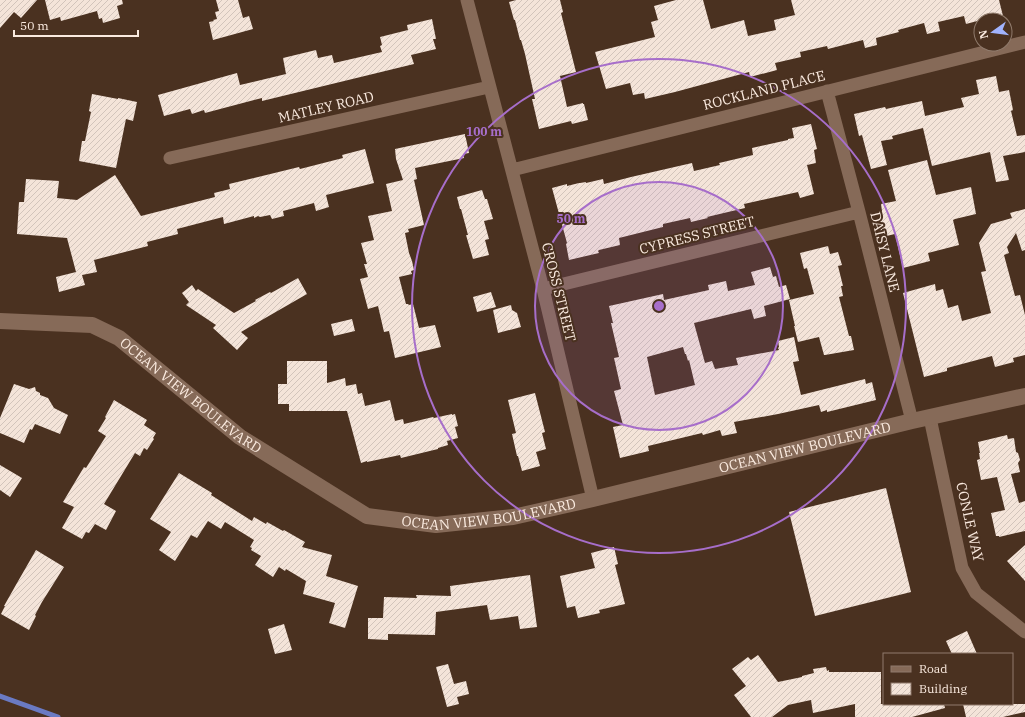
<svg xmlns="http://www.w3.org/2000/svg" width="1025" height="717" viewBox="0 0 1025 717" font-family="'IBM Plex Serif',serif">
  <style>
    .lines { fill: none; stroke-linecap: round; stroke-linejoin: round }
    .stream { stroke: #6a7ac3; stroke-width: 5 }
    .building { fill: url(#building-hatch); fill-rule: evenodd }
    .minor { stroke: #866a58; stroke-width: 13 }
    .tertiary { stroke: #866a58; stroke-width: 16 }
    .ring { fill: none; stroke: #a76eca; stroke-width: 2 }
    .labels { text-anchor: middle; stroke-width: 4; stroke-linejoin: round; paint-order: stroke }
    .street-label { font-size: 14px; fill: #faeadf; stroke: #4a3120 }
    .centre { fill: #a76eca; stroke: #4a3120; stroke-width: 2 }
    .ring-label { font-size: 12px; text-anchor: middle; font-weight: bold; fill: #a76eca; stroke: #4a3120; stroke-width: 4; stroke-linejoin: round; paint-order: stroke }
  </style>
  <defs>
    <pattern id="building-hatch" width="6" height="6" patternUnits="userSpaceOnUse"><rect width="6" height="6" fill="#f4e4d9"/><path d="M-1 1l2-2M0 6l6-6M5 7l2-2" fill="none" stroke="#d2c4bb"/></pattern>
  </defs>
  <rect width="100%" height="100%" fill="#4a3120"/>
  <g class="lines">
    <!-- stream -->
    <path class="stream" d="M0,696L58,717"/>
  </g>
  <!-- building -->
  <path class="building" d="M0,0H37L21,18L14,12L0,28Z
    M45,0H122L123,4L117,6L120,18L103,23L102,18L99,19L97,11L61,21L60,17L50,20Z
    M216,0H238L243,18L249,16L253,29L213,40L209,22L214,21L213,20L217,19L215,12L219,11Z
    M516,0H560L563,12L561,13L576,72L560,76L567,107L583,103V104H584L588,120L572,124L571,121L539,129L532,99H535L525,54L521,40H520L515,20H514L509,2Z
    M676,0H703L711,29L744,20L748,36L776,30L774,20L795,15L791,0H999L1004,20H981L966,24L964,16L938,22L940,31L927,34L924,23L898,30L899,32L876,38L877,45L865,48L863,40L828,49L827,46L800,52L801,57L775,63L777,70L750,77L749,72L675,92L645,99L644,93L633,95L630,83L606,89L595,52L655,37L651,22L658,20L654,6Z
    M432,19L436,39H433L436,49L411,55L414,64L262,101V98L205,113L204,110L192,114L190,109L164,116L158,95L237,73L240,85L286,74L283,58L316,50L318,58L332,55L334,63L382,52L380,46L382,45L380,37L408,30L407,25Z
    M996,76L999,92L1009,90L1013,110L1011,111L1017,136L1025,135V152L1003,156L1009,180L996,182L990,152L932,166L923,128L892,136L893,139L881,141L887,165L871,169L862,135L859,136L854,114L885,107L886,109L922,101L925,116L964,107L961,98L979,94L976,80Z
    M92,94L118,99V98L137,102L133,121L126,119L116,168L79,161L82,141H85L91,112L89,111Z
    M811,124L817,149L814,150L816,163L807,165L814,194L800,198L798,192L744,204L745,208L707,217L708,218L691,222L690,218L663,224V227L619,238L620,245L599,250L598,251L599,253L569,260L566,244L567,243L552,188L567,184V186L579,183H580L586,182V183L603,179L604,184L631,177L692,163L694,171L720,165L719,163L753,155L752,148L788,140V139L794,138L792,128Z
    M465,134L469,153L463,154L464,158L415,168L417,179L414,180L424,225L408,229L409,232L405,233L409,253L412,261L414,270L411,271L412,274L399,277L406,304H408L409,305L413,304L419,328L435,325L441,347L395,358L389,331L384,332L378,306L368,309L360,279L368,277L364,264H367L361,243L374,240L368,216L392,211L386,184L403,180L396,159L395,149Z
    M365,149L374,183L326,195L329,207L316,211L314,203L283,211L284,216L272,219L270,215L260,217L258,216L254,218V216L224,224L223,217L177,229L178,234L147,242L148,246L94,260L97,272L82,275L85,285L59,292L56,277L76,272L67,238L17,234L19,202H24L26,179L59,181L57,198L77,200L115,175L141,216L215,197L214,193L230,189L229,184L299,167L300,169L343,158L342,155Z
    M927,160L936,195L971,187L976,214L955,219L953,220L959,245L928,253L930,261L903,268L895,234L882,237L878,219H880L878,212L882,211L881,204L896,201L888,170Z
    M482,190L485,199H487L493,219L484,221L489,239L485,240L489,255L473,259L466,235H468L461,209H460L457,197Z
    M1025,209V250L1022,251L1016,233L1007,247L1009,253L1004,255L1015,296L1020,295L1025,315V355L1013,358L1014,362L995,367L992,356L947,368V371L924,377L903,293L935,284L936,291L943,289L948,308L958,305L962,321L991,313L981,272L986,271L979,243L991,224L1012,218L1010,213Z
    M828,246L830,254L838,252L842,265L838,266L843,286H841L843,296L839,297L849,336H851L854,350L825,355H824L819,337L798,342L794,326H795L789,300L814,294L807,268L804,269L800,253Z
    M770,267L773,277L776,276L779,287L786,285L790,299L764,306L766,316L754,319L751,309L694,323L705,363L712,361L715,369L738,365L736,358L779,350L778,348L779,347L778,341L794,337L799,361L793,362L801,395L865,379L866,384L872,382L876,400L827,412V410L821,412L819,405L778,414L734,422L737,433L722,436L720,430L703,435L702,433L648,446L649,451L620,458L613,427L623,425L614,391L621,389L614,358L619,357L611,323H613L609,306L663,294L664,300L709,290L708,285L726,281L728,291L755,285L751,272ZM683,347L685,354H686L688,361L689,360L695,385L655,395L647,357Z
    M298,278L307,294L241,332L248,338L237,350L213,328L216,325L186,305L189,302L182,293L192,285L196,291L198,289L234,313L256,301L255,300L270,292L271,293Z
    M491,292L496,307L477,312L473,297Z
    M511,305L512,310L517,313L521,327L498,333L493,310Z
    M352,319L355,331L334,336L331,324Z
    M287,361H327V383L345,378L346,386L356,384L358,394L362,393L365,406L390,400L395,421L403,419L404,424L433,417L434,418L452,414V415L455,414L458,426L455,427L458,438L447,441L448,445L438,448V449L401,458L400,455L367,462V461L361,463L347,411H289V404H278V384H287Z
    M14,384L29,389L35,387L36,391L40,393V395L48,398L54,408L68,415L60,434L35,424L32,430L30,429L24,443L0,433V418Z
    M535,393L545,432L542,433L546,449L536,452L540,466L522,471L518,456H517L512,434L516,433L508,400Z
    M114,400L147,420L144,425L156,433L153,438L154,439L147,450L144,448L140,456L135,453L104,504L116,511L106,530L95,524L89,533L86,532L82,539L62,528L74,507L63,502L84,467L86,468L106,436L98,431L106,418L105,417Z
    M1007,435L1008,439L1014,438L1016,452L1018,453L1020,460L1018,463L1020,472L1011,474L1019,503L1025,501V531L999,537V536H996L991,513L1005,510L997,477L981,480L977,460L980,459L979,453H980L978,442Z
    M0,465L22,478L10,497L0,490Z
    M179,473L212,493L211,495L252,521L254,517L266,524L267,522L283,531L284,530L305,542L302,547L332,555L326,576L358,586L345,628L329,623L335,603L303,594L306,581L286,569L285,571L279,567L273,577L255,565L261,556L251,550L252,548L250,547L254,540L225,522L221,529L208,521L197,538L191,535L175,561L159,550L171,532L150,519Z
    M886,488L911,592L815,616L789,512Z
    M1025,545V581L1007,561Z
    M614,547L618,564L615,565L625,604L599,610L600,613L578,618L575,606L567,608L560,576L595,568L591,553Z
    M36,550L64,567L42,602L35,615L36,616L29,630L1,614L5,606H4L17,583Z
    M530,575L537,627L520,629L518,616L490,620L487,605L436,612L435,635L388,634V640L368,639V618H383L384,597L417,598L416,595L451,596L450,586Z
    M284,624L292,650L275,654L268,629Z
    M967,631L977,654H952L946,641Z
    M758,655L778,682L802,677V676L814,673L813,669L826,667L827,671L829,670V672H881V704H944L945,708L912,717H855V704L813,713L811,700L788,705L772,717H751L734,695L746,686L732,669L748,657L751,660Z
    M448,664L454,684L466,681L469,694L457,697L459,704L447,707L436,667Z
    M963,704H1025V712L1003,717H966Z"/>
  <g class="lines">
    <!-- minor -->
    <path class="minor" d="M467,0L543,289L593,499
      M827,91L859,212L912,421
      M170,158L489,87
      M512,170L1025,42
      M543,289L859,212
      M930,418L962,568L976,593L1025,632"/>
    <!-- tertiary -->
    <path class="tertiary" id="s1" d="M0,321L92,325L119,338L240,437L367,516L436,525L513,517L593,499L912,421L1025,396"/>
  </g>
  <!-- distance rings -->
  <circle cx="659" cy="306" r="124" fill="#a76eca" fill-opacity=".12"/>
  <g class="ring">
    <circle cx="659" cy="306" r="124"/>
    <circle cx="659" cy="306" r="247"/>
  </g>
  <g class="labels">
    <!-- street labels -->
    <g class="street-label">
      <text transform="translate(764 90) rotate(-14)" y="5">ROCKLAND PLACE</text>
      <text transform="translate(326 107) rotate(-13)" y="5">MATLEY ROAD</text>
      <text transform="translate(697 235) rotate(-14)" y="5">CYPRESS STREET</text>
      <text transform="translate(885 252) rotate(76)" y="5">DAISY LANE</text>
      <text transform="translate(559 292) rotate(76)" y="5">CROSS STREET</text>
      <text dy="5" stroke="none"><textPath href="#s1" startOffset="214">OCEAN VIEW BOULEVARD</textPath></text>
      <text dy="5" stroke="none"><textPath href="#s1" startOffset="875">OCEAN VIEW BOULEVARD</textPath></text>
      <text dy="5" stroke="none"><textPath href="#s1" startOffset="551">OCEAN VIEW BOULEVARD</textPath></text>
      <text transform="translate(970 522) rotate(77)" y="5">CONLE WAY</text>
    </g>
  </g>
  <circle cx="659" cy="306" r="6" class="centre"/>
  <g class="ring-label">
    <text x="484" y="136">100 m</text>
    <text x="571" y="223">50 m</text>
  </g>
  <!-- legend -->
  <rect x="883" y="653" width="130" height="52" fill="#4a3120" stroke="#907b6c"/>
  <rect x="891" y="666" width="20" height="6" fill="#866a58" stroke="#907b6c"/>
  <text x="919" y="673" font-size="12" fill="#faeadf">Road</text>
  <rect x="891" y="683" width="20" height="12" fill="url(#building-hatch)" stroke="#907b6c"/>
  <text x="919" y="693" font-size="12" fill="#faeadf">Building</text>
  <!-- north arrow -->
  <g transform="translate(993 32) rotate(256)"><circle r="19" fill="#4a3120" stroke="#907b6c"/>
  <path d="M0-3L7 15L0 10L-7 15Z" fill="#a1b3fd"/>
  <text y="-6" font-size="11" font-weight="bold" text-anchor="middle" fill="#faeadf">N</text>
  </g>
  <!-- scale -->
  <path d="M14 30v6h124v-6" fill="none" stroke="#faeadf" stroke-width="2"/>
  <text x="20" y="30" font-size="12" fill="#faeadf" stroke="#4a3120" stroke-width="3" paint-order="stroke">50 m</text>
</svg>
